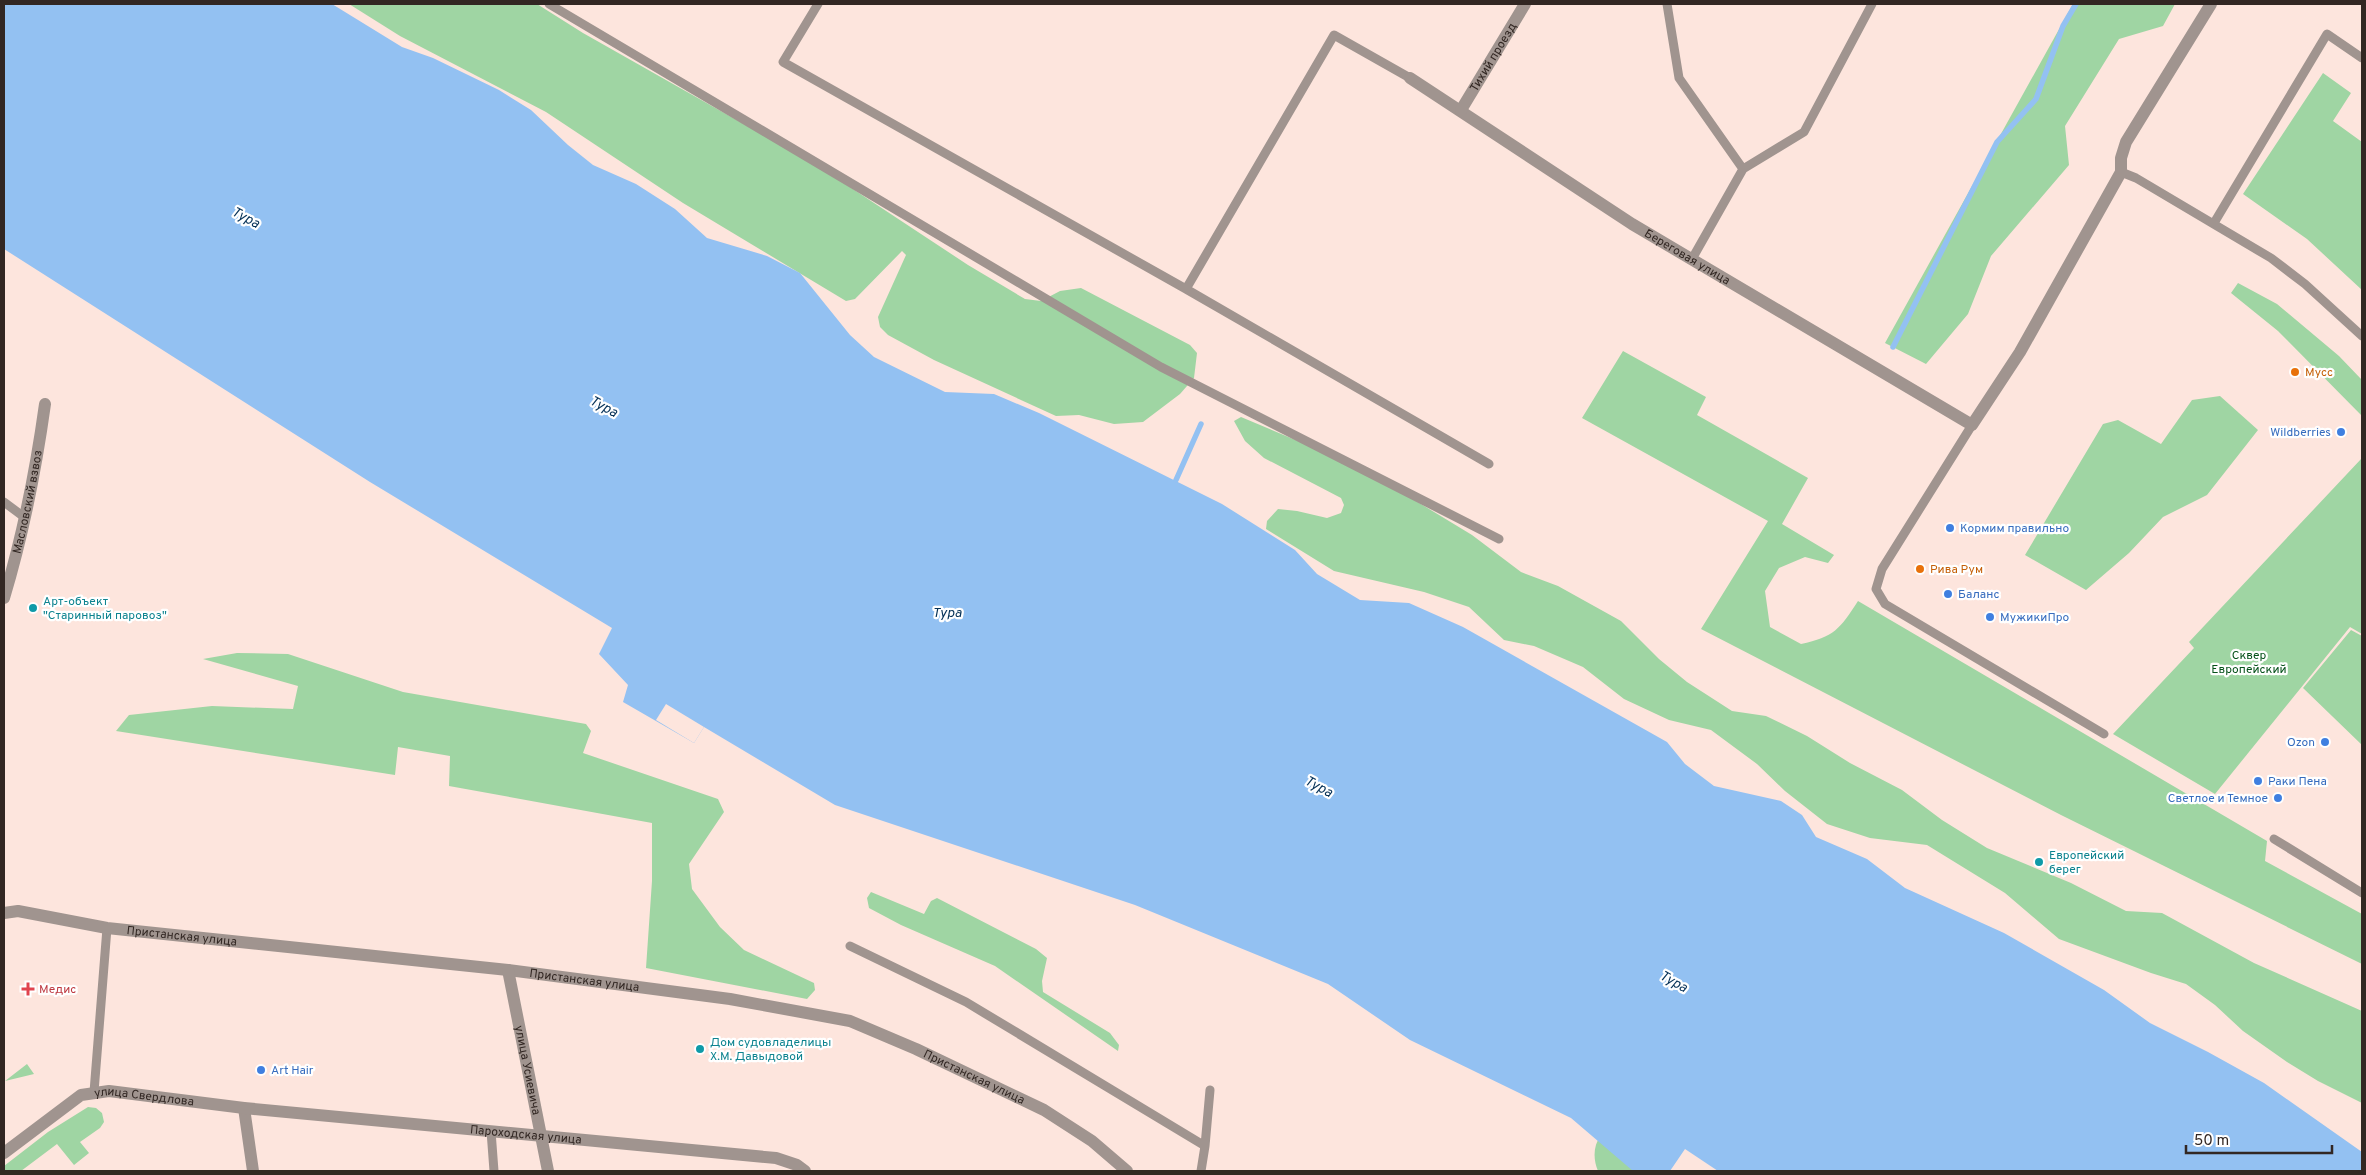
<svg xmlns="http://www.w3.org/2000/svg" width="2366" height="1175" viewBox="0 0 2366 1175" font-family="Overpass,sans-serif">
  <style>
    .green { fill: #9fd5a3 }
    .water { fill: #93c1f2 }
    .pier { fill: #fde5dd }
    .lines { fill: none; stroke-linecap: round; stroke-linejoin: round }
    .stream { stroke: #93c1f2; stroke-width: 5.5 }
    .service { stroke: #a0948f; stroke-width: 9 }
    .minor { stroke: #a0948f; stroke-width: 12 }
    .food-dot { fill: #e8710a; stroke: #fff; stroke-width: 2 }
    .shop-dot { fill: #3f7fe0; stroke: #fff; stroke-width: 2 }
    .culture-dot { fill: #0f9aa8; stroke: #fff; stroke-width: 2 }
    .health-dot { fill: #e0444e; stroke: #fff; stroke-width: 2 }
    .labels { text-anchor: middle; stroke-width: 4.5; stroke-linejoin: round; paint-order: stroke }
    .street-label { font-size: 12px; fill: #322723; stroke: #fff }
    .food-label { font-size: 12px; fill: #c56008; stroke: #fff; text-anchor: start }
    .shop-label { font-size: 12px; fill: #366cbe; stroke: #fff; text-anchor: start }
    .culture-label { font-size: 12px; fill: #0d838f; stroke: #fff; text-anchor: start }
    .park-label { font-size: 12px; fill: #06521b; stroke: #fff }
    .health-label { font-size: 12px; fill: #be3a42; stroke: #fff; text-anchor: start }
    .water-label { font-size: 14px; font-style: italic; fill: #053157; stroke: #fff }
  </style>
  <rect width="100%" height="100%" fill="#fde5dd"/>
  <!-- green -->
  <path class="green" d="M349,4H537L583,33L818,166L968,265L1025,299L1041,301L1060,291L1081,288L1190,345L1197,353L1194,378L1180,394L1143,422L1114,424L1079,415L1056,416L934,360L888,335L880,327L878,317L906,255L902,251L855,299L846,301L683,203L546,112L400,36Z
    M2073,4H2175L2163,26L2119,39L2065,126L2069,165L1991,256L1968,314L1926,364L1885,343Z
    M2323,73L2351,93L2333,121L2362,142V290L2307,239L2243,194Z
    M2238,283L2277,304L2339,356L2362,380V416L2278,331L2231,293Z
    M1623,351L1706,397L1697,415L1808,478L1782,524L1834,555L1828,563L1805,557L1779,568L1765,591L1770,627L1801,644C1834,637 1840,629 1858,601L2267,841L2265,861L2362,914V964L2061,815L1701,629L1768,521L1582,418Z
    M2220,396L2258,430L2207,495L2163,517L2129,553L2086,590L2025,555L2103,424L2118,420L2161,444L2192,400Z
    M1241,417L1305,444L1411,498L1472,535L1521,572L1558,586L1621,621L1659,659L1687,682L1732,711L1766,716L1807,736L1850,763L1902,790L1942,820L1987,848L2071,883L2126,911L2162,913L2254,963L2362,1011V1103L2318,1081L2287,1062L2243,1031L2215,1005L2186,984L2151,973L2059,939L2005,893L1927,845L1870,838L1827,824L1785,791L1757,764L1711,730L1669,720L1624,699L1583,667L1534,646L1504,640L1469,607L1424,592L1334,571L1266,529L1267,521L1278,509L1297,511L1327,518L1341,513L1344,505L1341,498L1264,458L1245,441L1234,421Z
    M2362,458V634L2350,627L2215,794L2113,734L2194,648L2189,642Z
    M2351,630L2362,636V745L2303,688Z
    M237,653L288,654L403,692L586,724L591,731L583,753L718,799L724,812L689,864L692,889L720,927L744,950L814,983L815,990L807,999L646,968L652,881V823L449,786L450,756L398,747L395,775L116,731L129,715L212,706L293,709L298,686L203,659Z
    M871,892L924,914L931,901L937,898L1036,949L1047,958L1042,981L1043,992L1110,1033L1119,1045L1118,1051L995,966L901,925L869,908L867,898Z
    M27,1064L34,1074L5,1081Z
    M88,1107L96,1108L102,1113L104,1122L100,1128L80,1142L89,1153L74,1165L57,1144L21,1171H4V1166L48,1132Z
    M1601,1135L1665,1171H1598C1593,1159 1593,1146 1601,1135Z"/>
  <!-- water -->
  <path class="water" d="M4,4H332L402,47L433,58L499,90L531,110L568,145L593,165L636,184L675,209L707,238L767,256L800,273L850,335L874,357L945,392L994,394L1039,413L1222,504L1295,550L1317,574L1360,600L1409,603L1463,627L1667,742L1685,764L1714,786L1781,801L1802,815L1816,837L1867,859L1905,888L2004,933L2104,990L2150,1023L2208,1052L2264,1083L2362,1152V1171H1718L1685,1149L1670,1171H1633L1571,1118L1410,1040L1328,984L1135,905L835,805L704,727L694,743L623,702L628,685L599,654L612,628L370,482L4,249Z"/>
  <!-- pier -->
  <path class="pier" d="M666,704L704,727L694,743L656,720Z"/>
  <g class="lines">
    <!-- stream -->
    <path class="stream" d="M1893,347L1997,142L2036,99L2063,26L2076,4
      M1176,480L1201,424"/>
    <!-- service -->
    <path class="service" d="M549,4L1161,367L1499,539
      M818,4L783,62L1186,289L1334,35L1410,78
      M1667,4L1679,78L1743,169
      M2121,172L2136,178L2271,258L2305,284L2362,336
      M2214,223L2327,34L2362,58
      M1692,259L1743,169L1804,132L1872,4
      M1186,289L1489,464
      M1972,425L1882,569L1876,589L1885,604L2104,734
      M4,502L24,517
      M2274,839L2362,893
      M850,946L966,1002L1205,1146L1201,1171
      M94,1092L107,928
      M491,1131L494,1171
      M1205,1146L1210,1090"/>
    <!-- minor -->
    <g class="minor">
      <path id="s1" d="M1410,78L1632,224L1972,425L2020,352L2121,172V158L2126,142L2211,4"/>
      <path id="s2" d="M1461,110L1525,4"/>
      <path id="s3" d="M4,598C23,535 36,469 45,404"/>
      <path id="s4" d="M4,913L18,911L107,928L508,970L730,999L850,1021L916,1049L1044,1110L1092,1141L1127,1171"/>
      <path id="s5" d="M508,970L548,1171"/>
      <path d="M244,1108L253,1171"/>
      <path id="s6" d="M4,1153L81,1095L109,1091L244,1108L776,1158L797,1165L805,1171"/>
    </g>
  </g>
  <!-- markers -->
  <g class="food-dot">
    <circle cx="2295" cy="372" r="5"/>
    <circle cx="1920" cy="569" r="5"/>
  </g>
  <g class="shop-dot">
    <circle cx="2341" cy="432" r="5"/>
    <circle cx="1950" cy="528" r="5"/>
    <circle cx="1948" cy="594" r="5"/>
    <circle cx="1990" cy="617" r="5"/>
    <circle cx="2325" cy="742" r="5"/>
    <circle cx="2258" cy="781" r="5"/>
    <circle cx="2278" cy="798" r="5"/>
    <circle cx="261" cy="1070" r="5"/>
  </g>
  <g class="culture-dot">
    <circle cx="33" cy="608" r="5"/>
    <circle cx="2039" cy="862" r="5"/>
    <circle cx="700" cy="1049" r="5"/>
  </g>
  <path class="health-dot" d="M25.5 981.5h5v5h5v5h-5v5h-5v-5h-5v-5h5z"/>
  <g class="labels">
    <!-- street labels -->
    <g class="street-label">
      <text dy="4" stroke="none"><textPath href="#s2" startOffset="62">Тихий проезд</textPath></text>
      <text dy="4" stroke="none"><textPath href="#s1" startOffset="330">Береговая улица</textPath></text>
      <text dy="4" stroke="none"><textPath href="#s3" startOffset="99">Масловский взвоз</textPath></text>
      <text dy="4" stroke="none"><textPath href="#s4" startOffset="180">Пристанская улица</textPath></text>
      <text dy="4" stroke="none"><textPath href="#s4" startOffset="585">Пристанская улица</textPath></text>
      <text dy="4" stroke="none"><textPath href="#s5" startOffset="102">улица Усиевича</textPath></text>
      <text dy="4" stroke="none"><textPath href="#s4" startOffset="990">Пристанская улица</textPath></text>
      <text dy="4" stroke="none"><textPath href="#s6" startOffset="160">улица Свердлова</textPath></text>
      <text dy="4" stroke="none"><textPath href="#s6" startOffset="544">Пароходская улица</textPath></text>
    </g>
    <!-- food labels -->
    <g class="food-label">
      <text x="2305" y="376">Мусс</text>
      <text x="1930" y="573">Рива Рум</text>
    </g>
    <!-- shop labels -->
    <g class="shop-label">
      <text x="2331" y="436" text-anchor="end">Wildberries</text>
      <text x="1960" y="532">Кормим правильно</text>
      <text x="1958" y="598">Баланс</text>
      <text x="2000" y="621">МужикиПро</text>
      <text x="2315" y="746" text-anchor="end">Ozon</text>
      <text x="2268" y="785">Раки Пена</text>
      <text x="2268" y="802" text-anchor="end">Светлое и Темное</text>
      <text x="271" y="1074">Art Hair</text>
    </g>
    <!-- culture labels -->
    <g class="culture-label">
      <text x="43" y="605">Арт-объект<tspan x="43" dy="14">"Старинный паровоз"</tspan></text>
      <text x="2049" y="859">Европейский<tspan x="2049" dy="14">берег</tspan></text>
      <text x="710" y="1046">Дом судовладелицы<tspan x="710" dy="14">Х.М. Давыдовой</tspan></text>
    </g>
    <!-- park labels -->
    <g class="park-label">
      <text x="2249" y="659">Сквер<tspan x="2249" dy="14">Европейский</tspan></text>
    </g>
    <!-- health labels -->
    <g class="health-label">
      <text x="39" y="993">Медис</text>
    </g>
    <!-- water labels -->
    <g class="water-label">
      <text transform="translate(246 217) rotate(28)" y="5">Тура</text>
      <text transform="translate(604 406) rotate(28)" y="5">Тура</text>
      <text x="947" y="617">Тура</text>
      <text transform="translate(1319 786) rotate(28)" y="5">Тура</text>
      <text transform="translate(1674 981) rotate(29)" y="5">Тура</text>
    </g>
  </g>
  <!-- border -->
  <rect width="2366" height="1175" fill="none" stroke="#322723" stroke-width="10"/>
  <!-- scale -->
  <path d="M2186 1145v8h146v-8" fill="none" stroke="#322723" stroke-width="2.5"/>
  <text x="2194" y="1145" font-size="15" fill="#322723" stroke="#ffffff" stroke-width="4" paint-order="stroke">50 m</text>
</svg>
